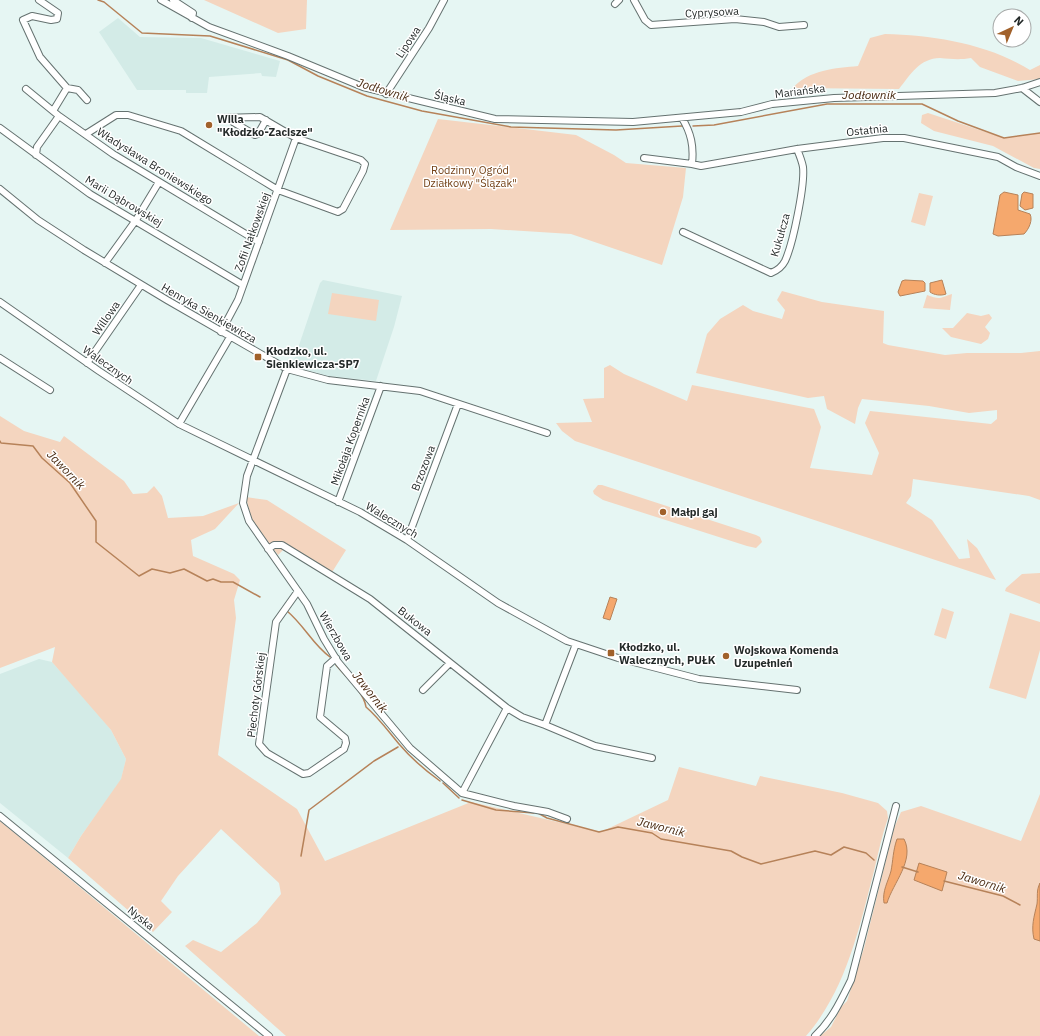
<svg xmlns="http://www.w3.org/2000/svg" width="1040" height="1036" viewBox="0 0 1040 1036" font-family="'IBM Plex Sans',sans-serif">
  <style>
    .built { fill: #d3ebe7 }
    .green { fill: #f4d5bf }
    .water { fill: #f5a86d; stroke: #b68259 }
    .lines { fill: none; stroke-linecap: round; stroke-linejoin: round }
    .stream { stroke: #b68259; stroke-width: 1.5 }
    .minor-casing { stroke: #657270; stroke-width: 8 }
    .minor { stroke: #fff; stroke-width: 6 }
    .poi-dot { fill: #a1612b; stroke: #fff; stroke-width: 1.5 }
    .labels { text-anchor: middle; stroke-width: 3; stroke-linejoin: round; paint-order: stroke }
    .street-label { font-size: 11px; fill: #242a29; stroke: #fff }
    .poi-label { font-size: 11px; font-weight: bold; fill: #242a29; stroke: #fff; text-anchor: start }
    .park-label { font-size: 11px; fill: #744217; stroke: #fff }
    .water-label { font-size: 12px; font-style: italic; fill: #4a2b12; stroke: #fff }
  </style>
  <rect width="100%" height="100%" fill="#e6f6f3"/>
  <!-- built -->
  <path class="built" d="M118,18L140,37L201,38L280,61L276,77L262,76L261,73L209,77L207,93H186V90H137L99,32Z
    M323,280L402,296L394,327L376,381L329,376L292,366L320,283Z
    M39,659L52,662L95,710L111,730L126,759L121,780L81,836L68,858L0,803V674Z"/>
  <!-- green -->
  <path class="green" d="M204,0H307L306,29L278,33Z
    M885,34C934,35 988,44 1030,70L1040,65V79L1018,81L980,67L971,58C960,60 951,59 940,58C920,58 910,75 899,89L793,88C808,70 836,68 858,66L870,38Z
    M928,113L1004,138L1040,133V169L1034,168L993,146L934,131L921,123L922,115Z
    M438,119L576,135L614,155L626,163L686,168L683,197L662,265L571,234L491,229L390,230Z
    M919,193L933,196L925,226L911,222Z
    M782,291L822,302L884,311L883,343L888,345L945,355L967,353H1021L1040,351V500L1029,496L913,479L911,496L906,503L932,520L959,559L970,558L967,539L977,548L996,580L575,441L562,431L556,423L592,422L583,399L604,398V368L610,365L624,374L687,401L692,385L814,409L821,427L810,468L872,475L879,453L865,423L870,411L991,424L997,419V410L969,413L929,406L862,399L858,408L855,424L827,409L824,396L808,398L696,373L707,334L720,319L743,305L753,311L782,319L785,310L777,300Z
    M332,293L379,300L376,321L328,314Z
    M952,294L950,310L923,308L927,295C940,300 940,298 952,294Z
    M967,313L981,316L989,314L992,318L985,327L990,333L988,339L981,344L951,337L942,328H953Z
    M0,416L24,431L60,442L64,436L124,481L133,494L147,493L154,486L162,496L168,518L203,516L239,503L215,529L191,540L193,556L234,574L240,580L234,600L236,618L218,755L297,809L325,861L471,802L601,832L668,800L679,767L756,786L760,776L842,793L878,803L887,811L888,818C882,835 878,854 874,871C859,929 846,990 806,1036H286L185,946L193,940L221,952L257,923L281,894L279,883L221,829L178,876L161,901L172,912L153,932L68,858L81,836L121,779L126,759L111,730L52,662L55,647L0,668Z
    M598,485H602L756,535L760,537L762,542L756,548L747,546L603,500L594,494L593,491Z
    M246,497L267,500L346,550L329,577L284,549L278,555L251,519Z
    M1040,573V604L1005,591L1006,588L1022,574Z
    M942,608L954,612L946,639L934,635Z
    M1010,613L1040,622V650L1026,699L989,688Z
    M1040,794V1036H820L831,1027L841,1007L847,1001L864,948L894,828L901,812L921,806L1021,841Z
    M0,821L259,1036H0Z"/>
  <!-- water -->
  <path class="water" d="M1004,192L1018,195V210L1030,214C1033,220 1029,229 1024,234L998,236L993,234L1000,195Z
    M1024,192L1033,194V208L1025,210L1020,206L1022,194Z
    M905,280L923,281L925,283V291L900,296L898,292L902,281Z
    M942,280L946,294C941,296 934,295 930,292V283Z
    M610,597L617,599L610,620L603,618Z
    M897,839H904C915,860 893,883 887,903H884C882,891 888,882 891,871C893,861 893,850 897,839Z
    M919,863L947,872L942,891L914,880Z
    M1040,883V941L1034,939C1031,926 1034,917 1037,904C1038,896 1036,891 1040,883Z"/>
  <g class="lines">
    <!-- stream -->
    <path class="stream" d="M98,0L104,2L142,33L210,36L288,60L318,76L367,96L422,111L511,127L616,130L682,126
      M693,126L714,125L827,104H922L958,121L1004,138L1040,133
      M0,441L1,443L33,446L42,458L70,483L96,521V542L139,576L152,569L170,573L184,569L207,581L213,579L221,582H233L260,597
      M287,611C304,625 313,645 330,657
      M336,665C345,676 364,692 366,707C379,718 388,731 399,744C410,757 426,771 440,781
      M443,783L459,798
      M462,800L496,810L534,813
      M538,813L547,818L599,832L618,827L652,833L661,839L731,851L742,857L761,864L815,851L831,855L844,847L866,853L874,860
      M301,856L309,810L374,761L398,747
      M902,867L918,872
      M944,881L1003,896L1020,905"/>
    <!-- minor casing -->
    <g class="minor-casing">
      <path id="minor" d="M39,0L58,13L57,19L51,20L32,16L23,20L40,57L67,88L53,111
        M161,0L209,27L288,56L363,87L495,119L633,122L741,112L772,104L834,98L995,93L1022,88L1040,82
        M173,0L193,13L192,18
        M634,0L645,20L651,25L735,19L764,22L779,27L804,25
        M615,4L619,0
        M67,88L78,90L87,100
        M1022,88L1040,102
        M26,89L59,116L113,154L259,242
        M386,94L429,28L444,0
        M233,118V122L255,135L258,134L266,120
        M0,128L90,194L243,285
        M86,134L116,115H128L181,131L278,190L338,212L343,209L363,171L365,164L361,160L296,138L260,117L221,118
        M36,155L37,147L59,116
        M644,158L692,164C694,146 691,133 682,118
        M692,164L701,166L797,149L883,138H904L998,157L1016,167L1040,176
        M0,189L38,220L84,250L167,300L287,369L328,380L420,391L547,433
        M683,232L771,273C776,271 782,267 785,261C793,244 805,185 803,167C802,161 799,154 797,149
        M105,263L136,220L159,182
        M0,302L99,371L179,424L360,512L407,540L498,603L567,641L618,658L699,679L797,690
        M221,332L238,300L296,138
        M0,358L50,390
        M87,363L141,285
        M287,369L247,476L243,503L249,521L307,604L324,639L338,662L410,748L462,793L507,708
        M179,424L230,337
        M338,502L381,386
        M407,540L458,404
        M268,549L274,545H282L370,599L507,708L522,717L545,725
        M298,591L276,622L259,744L267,753L303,774L309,773L344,749L346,743L345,738L320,717L327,666L336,658
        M576,644L545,725L595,746L652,758
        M423,690L450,663
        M462,793L514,806L548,812L567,819
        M0,816L269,1036
        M815,1036C832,1020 841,1000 851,980L896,806"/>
    </g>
    <!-- minor -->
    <use href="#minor" class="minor"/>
  </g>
  <!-- markers -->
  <g class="poi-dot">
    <circle cx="209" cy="125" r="4"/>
    <rect x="254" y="353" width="8" height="8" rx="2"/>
    <circle cx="663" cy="512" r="4"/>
    <rect x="607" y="649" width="8" height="8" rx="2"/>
    <circle cx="726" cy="656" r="4"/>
  </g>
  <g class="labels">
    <!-- street labels -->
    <g class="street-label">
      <text transform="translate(712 12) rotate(-3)" y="4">Cyprysowa</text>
      <text transform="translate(408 42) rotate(-57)" y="4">Lipowa</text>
      <text transform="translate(800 91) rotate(-7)" y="4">Mariańska</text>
      <text transform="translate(450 98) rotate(13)" y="4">Śląska</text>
      <text transform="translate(867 130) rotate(-6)" y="4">Ostatnia</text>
      <text transform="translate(155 166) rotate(32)" y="4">Władysława Broniewskiego</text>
      <text transform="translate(124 201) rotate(31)" y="4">Marii Dąbrowskiej</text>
      <text transform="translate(252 232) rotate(-70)" y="4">Zofii Nałkowskiej</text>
      <text transform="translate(780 235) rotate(-74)" y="4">Kukułcza</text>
      <text transform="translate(209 313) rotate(30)" y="4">Henryka Sienkiewicza</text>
      <text transform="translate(106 318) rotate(-55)" y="4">Willowa</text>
      <text transform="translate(108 365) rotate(35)" y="4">Walecznych</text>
      <text transform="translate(350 441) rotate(-70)" y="4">Mikołaja Kopernika</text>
      <text transform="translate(423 468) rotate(-69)" y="4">Brzozowa</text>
      <text transform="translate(392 520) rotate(31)" y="4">Walecznych</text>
      <text transform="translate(415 621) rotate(38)" y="4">Bukowa</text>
      <text transform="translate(336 636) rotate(60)" y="4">Wierzbowa</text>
      <text transform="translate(256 695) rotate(-83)" y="4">Piechoty Górskiej</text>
      <text transform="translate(141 918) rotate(39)" y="4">Nyska</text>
    </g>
    <!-- poi labels -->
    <g class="poi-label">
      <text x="217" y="123">Willa<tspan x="217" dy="13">"Kłodzko-Zacisze"</tspan></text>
      <text x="266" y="355">Kłodzko, ul.<tspan x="266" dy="13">Sienkiewicza-SP7</tspan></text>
      <text x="671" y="516">Małpi gaj</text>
      <text x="619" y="651">Kłodzko, ul.<tspan x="619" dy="13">Walecznych, PUŁK</tspan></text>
      <text x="734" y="654">Wojskowa Komenda<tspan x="734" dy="13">Uzupełnień</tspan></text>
    </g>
    <!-- park labels -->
    <g class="park-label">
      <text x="470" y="174">Rodzinny Ogród<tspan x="470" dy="13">Działkowy "Ślązak"</tspan></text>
    </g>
    <!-- water labels -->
    <g class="water-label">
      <text transform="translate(383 90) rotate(17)" y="4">Jodłownik</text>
      <text x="869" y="99">Jodłownik</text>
      <text transform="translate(66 470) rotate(46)" y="4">Jawornik</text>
      <text transform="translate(370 692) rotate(52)" y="4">Jawornik</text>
      <text transform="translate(661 827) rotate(14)" y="4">Jawornik</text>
      <text transform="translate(982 882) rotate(17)" y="4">Jawornik</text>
    </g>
  </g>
  <!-- north arrow -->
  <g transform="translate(1012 28) rotate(44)"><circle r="19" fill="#ffffff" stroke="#a7aaa9"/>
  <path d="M0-3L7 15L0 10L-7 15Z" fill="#a1612b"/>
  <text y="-6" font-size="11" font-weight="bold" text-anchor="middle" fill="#242a29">N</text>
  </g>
</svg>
